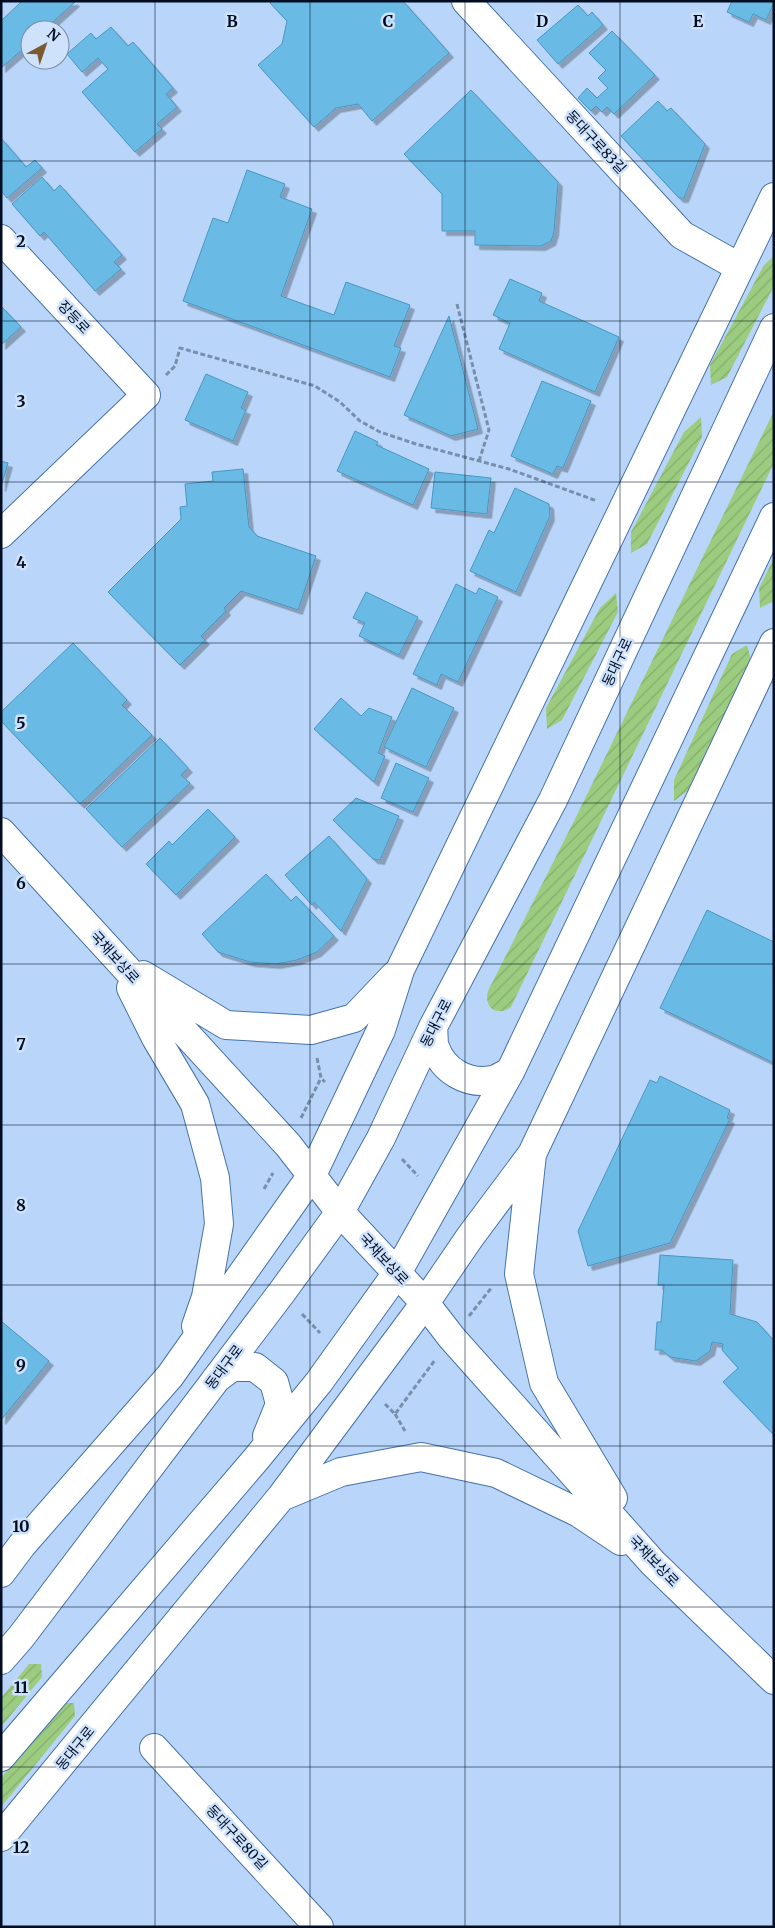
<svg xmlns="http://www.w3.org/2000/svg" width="775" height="1928" viewBox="0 0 775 1928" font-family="Merriweather,'Noto Sans KR',serif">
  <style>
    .garden { fill: url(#garden-furrows) }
    .building { fill: #6bbae6; stroke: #4797c1; filter: url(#shadow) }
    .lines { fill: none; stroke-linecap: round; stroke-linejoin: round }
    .minor-casing { stroke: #4673aa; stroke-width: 30 }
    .major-casing { stroke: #4673aa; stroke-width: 30 }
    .path { stroke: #778fad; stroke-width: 3; stroke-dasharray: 5 2.5; stroke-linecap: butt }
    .minor { stroke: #fff; stroke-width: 28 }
    .major { stroke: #fff; stroke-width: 28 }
    .grid { fill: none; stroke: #000d22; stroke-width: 1; stroke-opacity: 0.55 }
    .labels { text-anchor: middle; stroke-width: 5; stroke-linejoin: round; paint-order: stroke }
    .street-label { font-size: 14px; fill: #000d22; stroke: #cee2fb }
    .grid-label { font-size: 16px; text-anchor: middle; font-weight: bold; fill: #000d22; stroke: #cee2fb; stroke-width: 5; stroke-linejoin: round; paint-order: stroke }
  </style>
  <defs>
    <pattern id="garden-furrows" width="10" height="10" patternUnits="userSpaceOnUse" patternTransform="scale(1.25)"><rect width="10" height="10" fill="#9ccc7f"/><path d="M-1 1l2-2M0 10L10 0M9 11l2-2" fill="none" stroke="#85ae6d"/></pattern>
    <filter id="shadow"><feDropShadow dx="4.5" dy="4.5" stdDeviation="0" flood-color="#0004"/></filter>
  </defs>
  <rect width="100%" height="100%" fill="#b9d6fa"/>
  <!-- garden -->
  <path class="garden" d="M774,256V286L727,377L711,385L710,365L764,265Z
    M774,411V463L511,1007C498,1017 483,1008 488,991L575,819Z
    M701,417L702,437L647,544L631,553V532L684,432Z
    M774,558V601L760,608L759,588Z
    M616,593L618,612L562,720L547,729L546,708L600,608Z
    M747,645L751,660L690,789L674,801V780L732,654Z
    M29,1664H41L42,1677L1,1727V1698Z
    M63,1703H74L75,1716L1,1807V1778Z"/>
  <!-- building -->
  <path class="building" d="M74,1L75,2L44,30H30V43L1,68V21L22,1Z
    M272,1H403L449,53L372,121L358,104L336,108L314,127L258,65L282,44L287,21L270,3Z
    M732,1H774V3L766,20L753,14L749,22L727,12Z
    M578,5L588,16L592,12L603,25L558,64L537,40Z
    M111,27L128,46L133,42L173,88L166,94L177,107L157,124L162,129L135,152L82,92L108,69L98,58L82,72L67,54L91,33L96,39Z
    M612,31L655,75L614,114L607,107L602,112L596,106L591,111L578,98L587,88L597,98L608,88L598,78L606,70L589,53Z
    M471,90L558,182L554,232L551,241L541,246L475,245V231H442V194L404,154Z
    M658,101L667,111L671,108L705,144L684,198H679L621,136Z
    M1,138L26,167L35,160L42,168L7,198L1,191Z
    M247,170L285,184L280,197L312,209L281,296L334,315L346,282L410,305L394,346L401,348L390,377L183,301L213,218L228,223Z
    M42,177L54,191L60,185L122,255L114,262L121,269L95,291L44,232L40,236L12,204Z
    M510,279L542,293L539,301L619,337L595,392L499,349L510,323L493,315Z
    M1,306L21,327L1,345Z
    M449,316L478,429L451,436L404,415Z
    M206,374L248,392L241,408L246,410L233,441L185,420Z
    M542,381L591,401L563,468L557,466L553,474L511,456Z
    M355,431L378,442L376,445L429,469L413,505L337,471Z
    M1,461L8,463L1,487Z
    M243,469L249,527L257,536L316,556L298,610L241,591L224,608L226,611L201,636L205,640L180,665L108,592L181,519L180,507L187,506L185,484L213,481L212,472Z
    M435,472L491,478L487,514L431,508Z
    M515,488L549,504L550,516L516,592L470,571L489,530L494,533Z
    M456,584L476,594L479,588L498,597L458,682L441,674L437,685L413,674Z
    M366,592L418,617L399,655L359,636L365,623L353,618Z
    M73,643L127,700L122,705L152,735L80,804L1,721V712Z
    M412,688L454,708L426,767L384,747Z
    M341,698L361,716L369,708L392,717L378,753L385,756L374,782L314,729Z
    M160,738L188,768L181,775L190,783L122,847L86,809Z
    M396,763L429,778L413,812L381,798Z
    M356,798L399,816L380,860L373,859L333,820Z
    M208,809L235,837L176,895L146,864L169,841L172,845Z
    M329,836L367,879L341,931L314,902L312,905L285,875Z
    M266,874L291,901L296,896L334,936L317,952L297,960L276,964L250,962L218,952L202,934Z
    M707,910L774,942V1063L660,1008Z
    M660,1076L730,1110L727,1118L730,1119L670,1243L588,1266L578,1231L650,1080L657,1083Z
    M660,1255L733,1260L730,1314L757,1322L774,1341V1435L723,1382L738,1368L722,1350L723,1344L712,1342L710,1351L696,1361L670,1357L662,1350H655L657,1322H661L664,1285H658Z
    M1,1321L49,1361L1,1420Z"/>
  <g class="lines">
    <!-- minor casing -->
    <g class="minor-casing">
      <path id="minor" d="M466,1L682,235L739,267
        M1,239L146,395L1,534
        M154,1748L319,1927"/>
    </g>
    <!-- major casing -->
    <g class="major-casing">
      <path id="major" d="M1,832L288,1145L340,1212L425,1303L452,1338L653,1563L774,1680
        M143,975L226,1025L311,1030L354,1018L395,975
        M131,988L156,1038L195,1104L215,1178L219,1224L206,1297L196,1326
        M433,1027C434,1034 433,1042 435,1047C443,1071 468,1085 492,1080C498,1079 504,1074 510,1072
        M532,1154L519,1274L544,1383L613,1498
        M216,1379L232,1367H255L274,1382L280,1404L267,1436
        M281,1497L341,1472L421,1457L496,1473L579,1513L621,1541
        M1,1573L22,1545L170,1376L312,1175L381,1030L400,970L774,197
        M1,1660L21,1637L282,1292L340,1212L381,1138L433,1027L553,800L774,328
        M1,1757L257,1458L319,1382L397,1273L510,1072L774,517
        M1,1837L281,1497L425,1303L470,1237L532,1154L774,643"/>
    </g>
    <!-- path -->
    <path class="path" d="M457,304L489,430L479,461
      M166,375L175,366L180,348L315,386L340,402L360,421L380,432L416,444L509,469L597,501
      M317,1058L321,1078L325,1082
      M301,1118L321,1078
      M402,1159L418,1176
      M264,1189L273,1173
      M302,1314L320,1333
      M469,1316L492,1287
      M385,1404L395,1414L435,1360
      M395,1414L405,1431"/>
    <!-- minor -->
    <use href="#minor" class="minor"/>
    <!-- major -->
    <use href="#major" class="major"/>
  </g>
  <!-- grid -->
  <path class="grid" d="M155,1V1927M310,1V1927M465,1V1927M620,1V1927M1,161H774M1,321H774M1,482H774M1,643H774M1,803H774M1,964H774M1,1125H774M1,1285H774M1,1446H774M1,1607H774M1,1767H774"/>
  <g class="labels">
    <!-- street labels -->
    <g class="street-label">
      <text transform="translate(596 142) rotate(47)" y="5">동대구로83길</text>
      <text transform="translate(74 317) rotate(47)" y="5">장등로</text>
      <text transform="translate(617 662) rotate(-65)" y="5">동대구로</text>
      <text transform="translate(115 957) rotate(48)" y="5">국채보상로</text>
      <text transform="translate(436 1023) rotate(-63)" y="5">동대구로</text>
      <text transform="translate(384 1259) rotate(47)" y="5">국채보상로</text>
      <text transform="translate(224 1367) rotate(-53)" y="5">동대구로</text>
      <text transform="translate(654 1561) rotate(46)" y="5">국채보상로</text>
      <text transform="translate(75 1748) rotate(-51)" y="5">동대구로</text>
      <text transform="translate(237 1837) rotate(47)" y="5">동대구로80길</text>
    </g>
  </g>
  <g class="grid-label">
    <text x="232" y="27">B</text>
    <text x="388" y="27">C</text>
    <text x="542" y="27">D</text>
    <text x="698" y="27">E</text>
    <text x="21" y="247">2</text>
    <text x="21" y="407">3</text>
    <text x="21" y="568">4</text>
    <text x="21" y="729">5</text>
    <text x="21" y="889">6</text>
    <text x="21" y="1050">7</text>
    <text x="21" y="1211">8</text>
    <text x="21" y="1371">9</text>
    <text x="21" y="1532">10</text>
    <text x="21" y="1693">11</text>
    <text x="21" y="1853">12</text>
  </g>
  <!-- border -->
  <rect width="775" height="1928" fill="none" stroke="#000d22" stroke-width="5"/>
  <!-- north arrow -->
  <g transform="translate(45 45) rotate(40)"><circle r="24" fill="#cee2fb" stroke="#7c8da4"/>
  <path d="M0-4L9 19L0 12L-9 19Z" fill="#795b2f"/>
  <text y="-8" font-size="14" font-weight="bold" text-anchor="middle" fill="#000d22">N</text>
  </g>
</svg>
